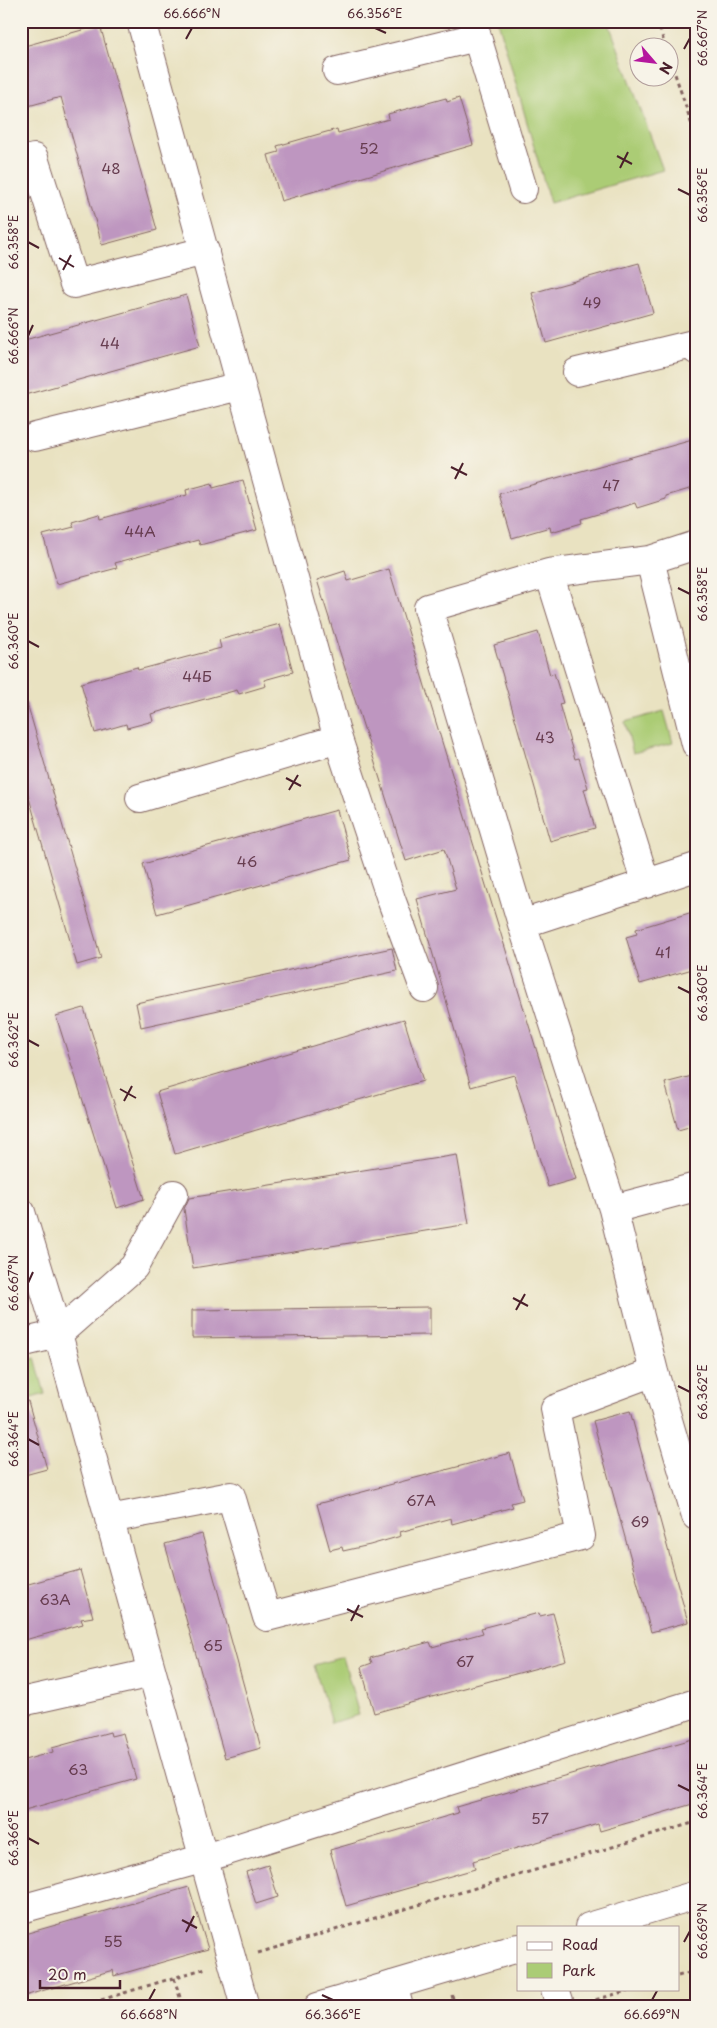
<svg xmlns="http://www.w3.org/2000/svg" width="717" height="2028" viewBox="0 0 717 2028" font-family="'Playpen Sans',sans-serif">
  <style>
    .green { fill: #abcc75; stroke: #7a7650 }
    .building { fill: #be96c0 }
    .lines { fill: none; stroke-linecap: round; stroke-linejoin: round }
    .minor-casing { stroke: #826360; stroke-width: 30 }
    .major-casing { stroke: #826360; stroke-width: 30 }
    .path { stroke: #826360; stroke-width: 3; stroke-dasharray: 4 4; stroke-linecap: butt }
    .minor { stroke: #fff; stroke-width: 28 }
    .major { stroke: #fff; stroke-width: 28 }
    .ticks { fill: none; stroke: #4a1f2b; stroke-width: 2 }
    .labels { text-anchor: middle; stroke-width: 4.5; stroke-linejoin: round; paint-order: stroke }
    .number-label { font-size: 15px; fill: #673d50 }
    .neatline { fill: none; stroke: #4a1f2b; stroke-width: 2 }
    .ticks-label { font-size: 12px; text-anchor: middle; fill: #4a1f2b }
  </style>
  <rect width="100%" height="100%" fill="#f7f3e8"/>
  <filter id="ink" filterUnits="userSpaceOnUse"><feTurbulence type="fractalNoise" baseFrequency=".02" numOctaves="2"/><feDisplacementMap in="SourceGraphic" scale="10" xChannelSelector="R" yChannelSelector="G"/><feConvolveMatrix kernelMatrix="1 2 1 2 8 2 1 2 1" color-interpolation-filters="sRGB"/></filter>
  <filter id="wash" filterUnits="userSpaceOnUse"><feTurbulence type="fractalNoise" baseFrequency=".0096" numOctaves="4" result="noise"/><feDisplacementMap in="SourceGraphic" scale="20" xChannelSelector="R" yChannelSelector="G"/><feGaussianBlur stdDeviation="1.12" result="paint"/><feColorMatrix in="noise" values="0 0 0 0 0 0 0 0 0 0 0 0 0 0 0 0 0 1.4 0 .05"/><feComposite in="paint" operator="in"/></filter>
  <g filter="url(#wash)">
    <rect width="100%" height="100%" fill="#e9e2c1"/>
    <!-- green -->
    <path class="green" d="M498,21H608L663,170L550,203Z
      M664,711L673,743L633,753L625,722Z
      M35,1357L45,1394L21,1401V1361Z
      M343,1657L359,1715L331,1723L314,1665Z"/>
    <g id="blocks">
      <!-- building -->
      <path class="building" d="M100,25L157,230L102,245L61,97L21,108V47Z
        M446,98L447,102L459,98L473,145L281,201L268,155L279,152L277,146L337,129L338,133L389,119L388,114Z
        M639,263L653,313L546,343L532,293Z
        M186,295L200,346L21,396V341Z
        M696,439V487L666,496V499L637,508L635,503L581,519L582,523L551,532L550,527L512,538L499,494Z
        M243,480L257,530L200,545L198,540L115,563L117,568L57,584L43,535L74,527L72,522L99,514L100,519L187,495L186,490L212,483L213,488Z
        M389,569L576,1179L548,1187L514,1075L471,1087L417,899L456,889L444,849L406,861L317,580L345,571L348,581Z
        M280,624L293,672L264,680L266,686L239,694L237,690L151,714L153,721L127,728L126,724L95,733L81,683L137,667L138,670L221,648L219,640Z
        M538,632L550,675L554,673L563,703L559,704L575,759L579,758L588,788L584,789L595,828L550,841L494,645Z
        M27,703L101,958L77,965L21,770V704Z
        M337,810L351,860L157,914L143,864Z
        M696,911V968L640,984L626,937L637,934L636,929Z
        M392,948L397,971L141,1027L136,1003Z
        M84,1008L144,1199L117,1208L56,1016Z
        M404,1019L423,1081L175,1154L157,1092Z
        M696,1075V1125L678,1130L665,1083Z
        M457,1155L469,1224L193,1268L184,1209L189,1198Z
        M430,1307V1335L192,1338V1310Z
        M28,1401L47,1469L21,1476V1402Z
        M630,1411L688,1622L651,1632L593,1421Z
        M510,1453L523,1500L511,1503L513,1507L452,1524L451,1518L400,1532L401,1536L370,1545L343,1551L342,1547L330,1550L317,1504Z
        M202,1534L261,1748L225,1758L165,1544Z
        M80,1570L93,1617L81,1619L83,1624L21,1641V1586Z
        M539,1613L540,1616L553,1613L566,1660L374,1713L361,1667L372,1663L370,1658L430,1642L432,1647L483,1633L481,1628Z
        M110,1732L111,1736L123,1733L136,1779L21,1811V1761L53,1752L52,1748Z
        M696,1738V1803L600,1831L598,1824L473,1861L475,1869L346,1906L330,1850L458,1813L456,1807Z
        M268,1865L278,1897L256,1904L246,1872Z
        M189,1887L208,1949L114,1976L113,1970L21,1997V1935Z"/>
    </g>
  </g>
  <g filter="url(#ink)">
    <use href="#blocks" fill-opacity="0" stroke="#826360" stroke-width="1"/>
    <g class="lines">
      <!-- minor casing -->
      <g class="minor-casing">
        <path id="minor" d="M141,21L338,739L391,899L424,988
          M477,37L523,189
          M337,71L477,37L473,21
          M21,161L34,158L74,284L205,251
          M577,372L693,344L696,350
          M35,437L240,386
          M696,545L650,560L549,573L428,608L522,924L613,1209L654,1372L696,1516
          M650,560L696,744
          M549,573L646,884
          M140,798L338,739
          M522,924L696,867
          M613,1209L696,1187
          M21,1212L58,1334L245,2007
          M21,1343L58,1334L134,1267L174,1194
          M109,1519L231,1496L267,1617L581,1536L555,1409L654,1372
          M21,1702L151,1673
          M21,1909L205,1858L696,1703
          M393,1985L399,2007
          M555,1989L561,2007"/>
      </g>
      <!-- major casing -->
      <g class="major-casing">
        <path id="major" d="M589,1927L696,1895
          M318,2007L518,1948"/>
      </g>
      <!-- path -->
      <path class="path" d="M657,21L666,48
        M670,59L696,137
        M258,1953L696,1822
        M678,1976L696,1971
        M174,1978L183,2007
        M452,1995L455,2007
        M588,2002L633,1989
        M78,2007L206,1968"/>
      <!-- minor -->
      <use href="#minor" class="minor"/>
      <!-- major -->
      <use href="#major" class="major"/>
    </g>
  </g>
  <!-- ticks -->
  <path class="ticks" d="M375,28L386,33M186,39L192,28M684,49L690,38M617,156L632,164M620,168L628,152M678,189L690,195M28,242L39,248M59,258L74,267M63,270L71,255M28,336L33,325M451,467L467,475M455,479L463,463M678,588L690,594M28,641L39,647M286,778L301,786M289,790L298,775M678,987L690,993M28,1040L39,1046M120,1089L136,1098M124,1101L132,1086M28,1283L33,1272M513,1298L528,1306M516,1310L525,1294M678,1386L690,1392M28,1439L39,1445M347,1609L363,1617M351,1621L359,1605M678,1785L690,1791M28,1838L39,1844M182,1920L197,1928M186,1932L194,1916M684,1942L690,1931M322,1995L333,2000M149,2000L155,1989M652,2000L658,1989"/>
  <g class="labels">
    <!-- number labels -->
    <g class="number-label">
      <text x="369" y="154">52</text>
      <text x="111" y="174">48</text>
      <text x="592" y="308">49</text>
      <text x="110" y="349">44</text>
      <text x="611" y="491">47</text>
      <text x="140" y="537">44А</text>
      <text x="197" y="682">44Б</text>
      <text x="545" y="743">43</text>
      <text x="247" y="867">46</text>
      <text x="663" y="958">41</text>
      <text x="421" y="1506">67А</text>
      <text x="640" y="1527">69</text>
      <text x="55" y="1605">63А</text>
      <text x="213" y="1651">65</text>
      <text x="465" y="1667">67</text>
      <text x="78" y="1775">63</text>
      <text x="540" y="1824">57</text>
      <text x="113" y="1947">55</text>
    </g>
  </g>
  <!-- margin -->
  <rect width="717" height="2028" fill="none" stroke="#f7f3e8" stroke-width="55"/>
  <!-- legend -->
  <rect x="517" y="1926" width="162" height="65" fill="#f7f3e8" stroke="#b29e9c"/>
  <rect x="527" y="1942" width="25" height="8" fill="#ffffff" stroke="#b29e9c"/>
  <text x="562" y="1950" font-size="15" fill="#4a1f2b">Road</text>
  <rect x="527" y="1963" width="25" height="15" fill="#abcc75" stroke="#b29e9c"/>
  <text x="562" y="1976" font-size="15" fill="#4a1f2b">Park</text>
  <!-- north arrow -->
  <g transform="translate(654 62) rotate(118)"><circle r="24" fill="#f7f3e8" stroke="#b29e9c"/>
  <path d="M0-4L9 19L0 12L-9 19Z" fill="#b5179e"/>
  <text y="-8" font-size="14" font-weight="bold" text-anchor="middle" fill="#4a1f2b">N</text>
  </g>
  <!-- scale -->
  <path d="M40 1980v8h80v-8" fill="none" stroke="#4a1f2b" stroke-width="2.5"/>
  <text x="48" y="1980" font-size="15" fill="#4a1f2b" stroke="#f7f3e8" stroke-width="4" paint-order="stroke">20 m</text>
  <rect x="28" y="28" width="662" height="1972" class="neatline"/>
  <g class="ticks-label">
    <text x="192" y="18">66.666°N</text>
    <text x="375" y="18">66.356°E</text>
    <text transform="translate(703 38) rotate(-90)" y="4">66.667°N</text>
    <text transform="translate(703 195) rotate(-90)" y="4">66.356°E</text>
    <text transform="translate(14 242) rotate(-90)" y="4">66.358°E</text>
    <text transform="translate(14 336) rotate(-90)" y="4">66.666°N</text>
    <text transform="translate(703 594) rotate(-90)" y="4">66.358°E</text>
    <text transform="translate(14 641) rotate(-90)" y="4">66.360°E</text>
    <text transform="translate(703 993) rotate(-90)" y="4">66.360°E</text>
    <text transform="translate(14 1040) rotate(-90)" y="4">66.362°E</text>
    <text transform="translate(14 1283) rotate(-90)" y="4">66.667°N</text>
    <text transform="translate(703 1392) rotate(-90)" y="4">66.362°E</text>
    <text transform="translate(14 1439) rotate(-90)" y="4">66.364°E</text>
    <text transform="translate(703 1791) rotate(-90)" y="4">66.364°E</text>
    <text transform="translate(14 1838) rotate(-90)" y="4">66.366°E</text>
    <text transform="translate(703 1931) rotate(-90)" y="4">66.669°N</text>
    <text x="149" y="2019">66.668°N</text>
    <text x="333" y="2019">66.366°E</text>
    <text x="652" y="2019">66.669°N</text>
  </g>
</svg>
